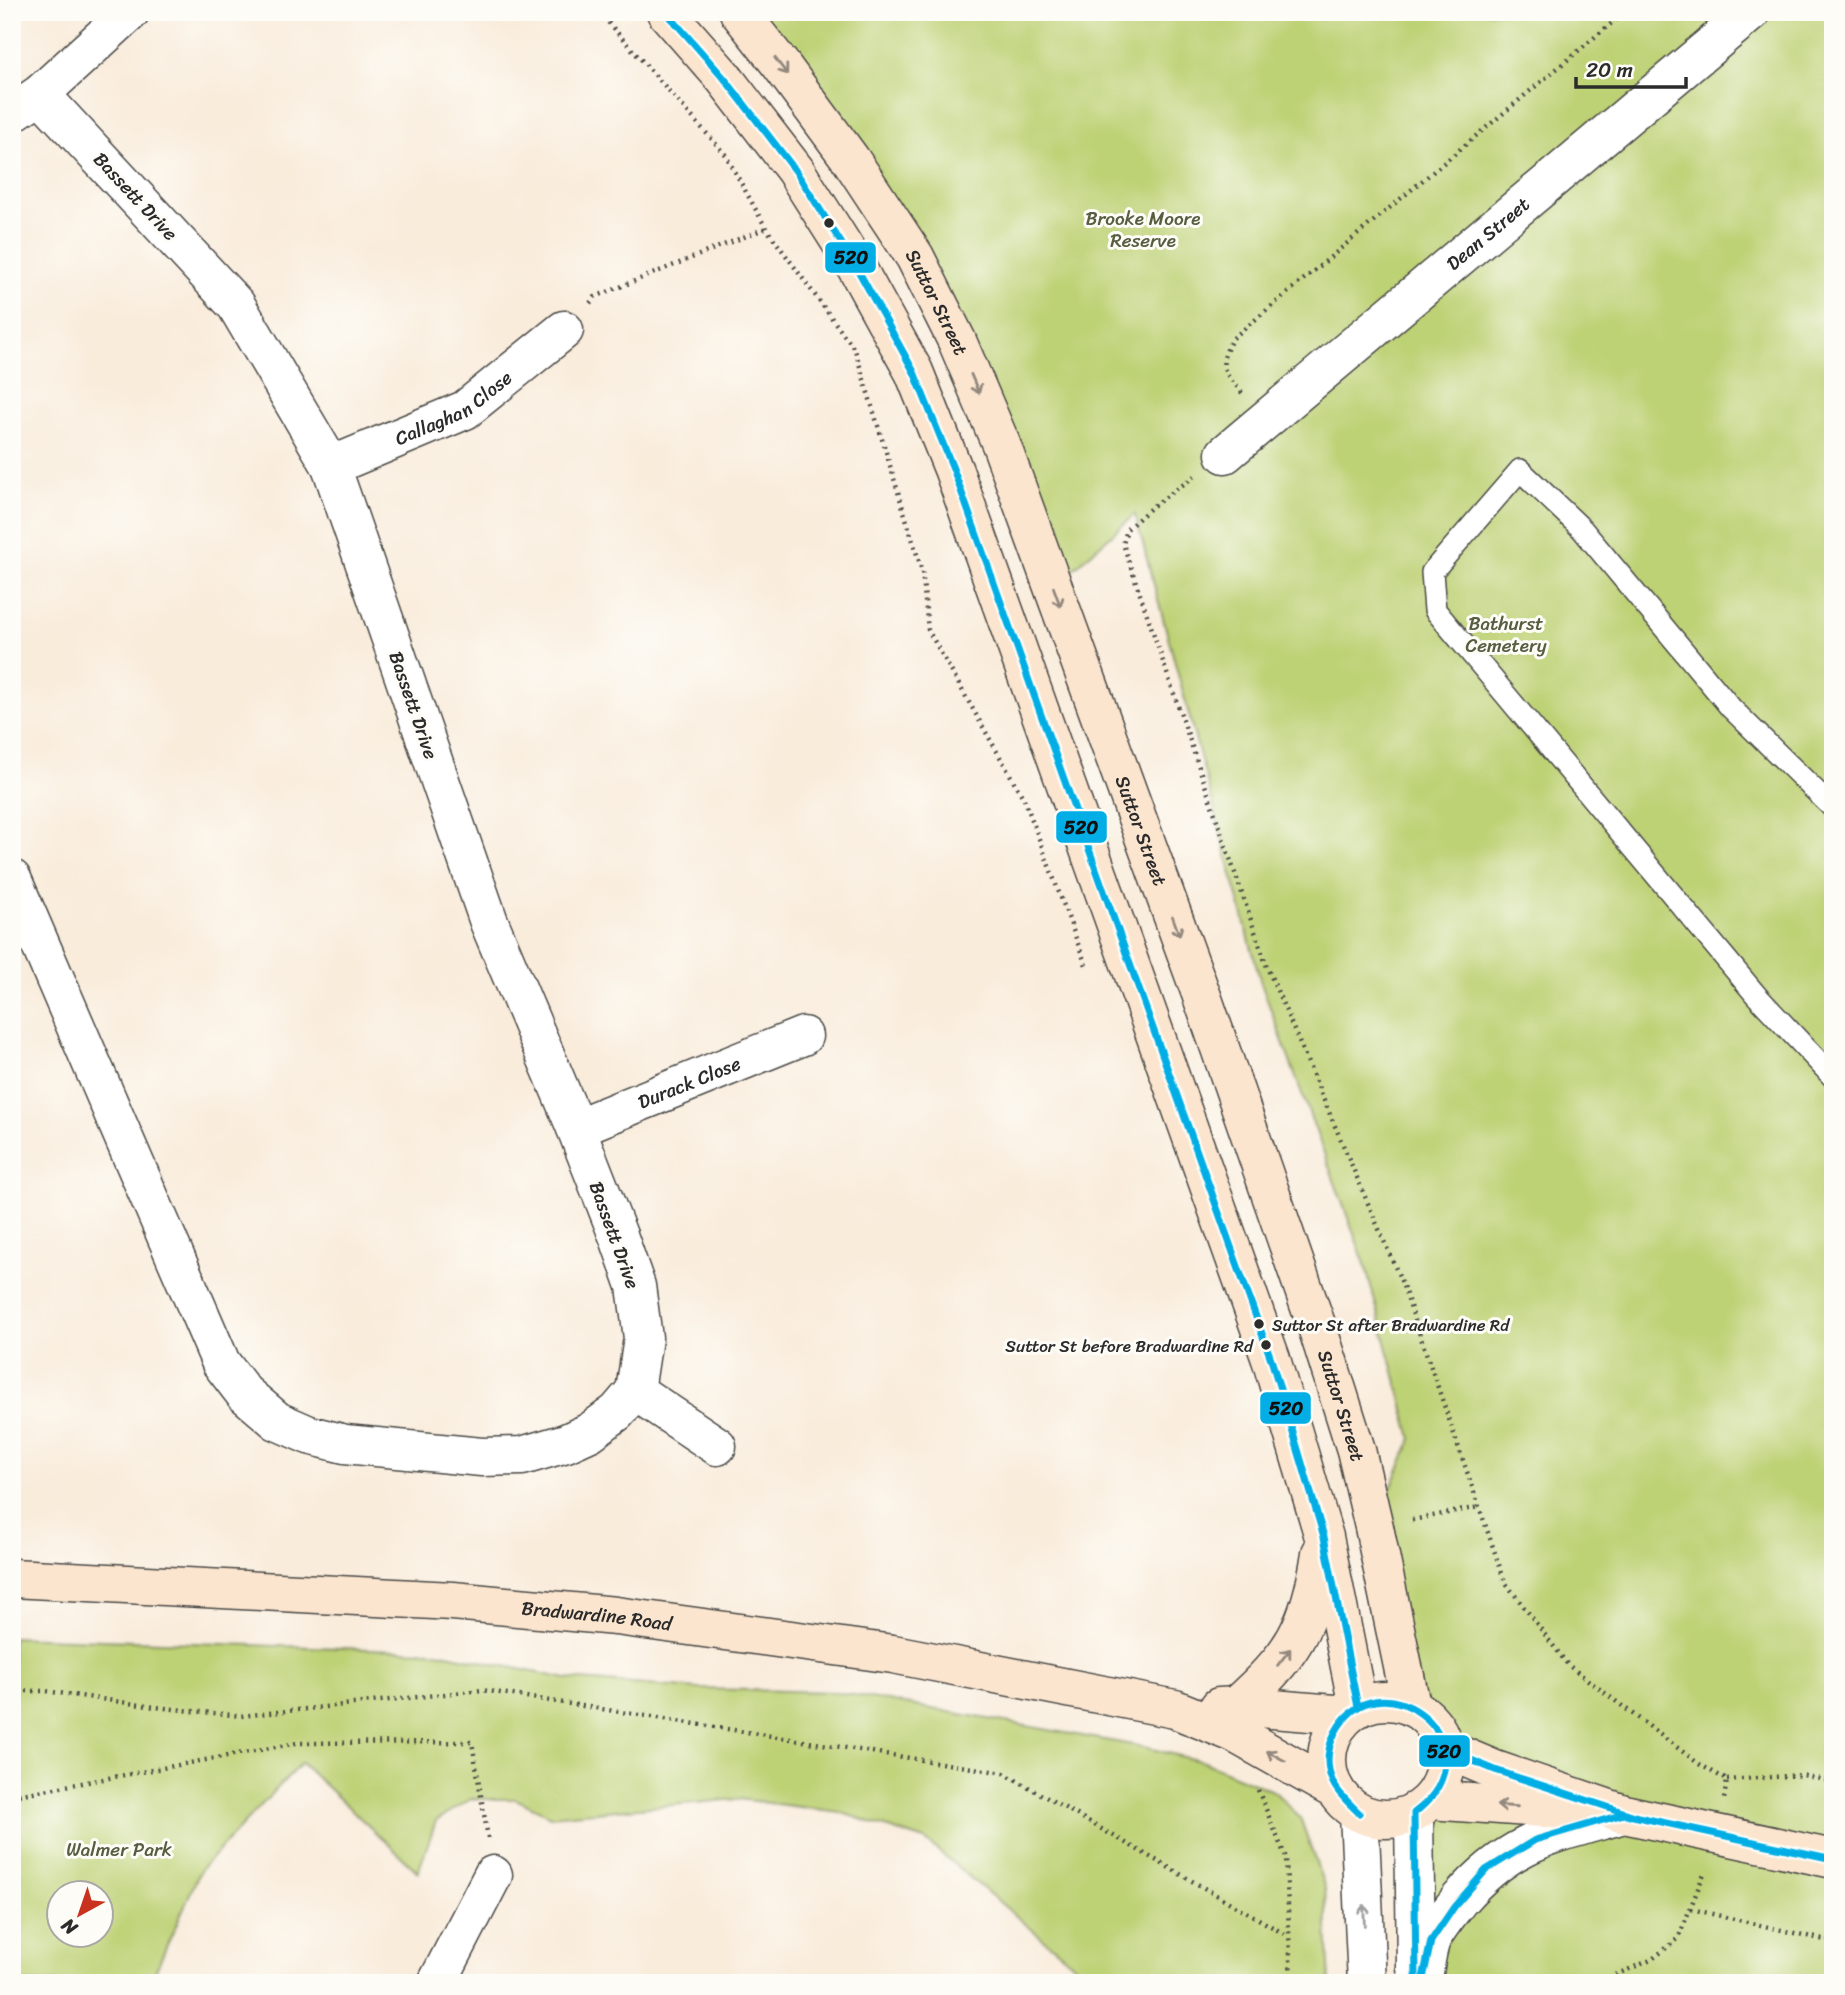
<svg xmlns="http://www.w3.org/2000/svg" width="1845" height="1995" viewBox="0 0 1845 1995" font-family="Sriracha,sans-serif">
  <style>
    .green { fill: #bdd175; stroke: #747e50; stroke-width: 2; fill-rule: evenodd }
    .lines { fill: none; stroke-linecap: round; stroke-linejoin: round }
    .service-casing { stroke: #4a4845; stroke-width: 24 }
    .minor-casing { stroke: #4a4845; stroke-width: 41 }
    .tertiary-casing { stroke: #4a4845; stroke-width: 41 }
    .secondary-casing { stroke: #4a4845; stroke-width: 41 }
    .path { stroke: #4a4845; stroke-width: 4.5; stroke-dasharray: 2 5; stroke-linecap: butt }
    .service { stroke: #fff; stroke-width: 21 }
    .minor { stroke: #fff; stroke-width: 38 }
    .tertiary { stroke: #fff; stroke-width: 38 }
    .secondary { stroke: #fbe5cf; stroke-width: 38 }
    .bus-1-casing { stroke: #fdfcf7; stroke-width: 12 }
    .bus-1 { stroke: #02aee5; stroke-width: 7 }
    .oneway { stroke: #93887d }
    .oneway2 { stroke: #a0a0a0 }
    .bus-dot { fill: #2b2b2b; stroke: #fdfcf7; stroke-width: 2.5 }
    .labels { text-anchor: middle; stroke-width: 6; stroke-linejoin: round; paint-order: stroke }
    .bus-label { font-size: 17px; fill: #2b2b2b; stroke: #fdfcf7; text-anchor: start }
    .street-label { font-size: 19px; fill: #2b2b2b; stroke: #fdfcf7 }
    .park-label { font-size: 19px; fill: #575d41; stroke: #fdfcf7 }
    .line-badge { stroke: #fdfcf7; stroke-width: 2.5 }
    .pale-badge-label { font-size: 19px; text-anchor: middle; font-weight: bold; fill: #111 }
  </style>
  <rect width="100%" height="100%" fill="#fdfcf7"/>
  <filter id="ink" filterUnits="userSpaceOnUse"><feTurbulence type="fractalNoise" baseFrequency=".0143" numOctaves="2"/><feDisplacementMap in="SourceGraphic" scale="14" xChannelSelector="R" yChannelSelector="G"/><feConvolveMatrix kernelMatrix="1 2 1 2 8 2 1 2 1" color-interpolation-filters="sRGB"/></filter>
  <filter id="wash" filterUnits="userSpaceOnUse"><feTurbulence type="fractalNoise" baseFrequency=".00686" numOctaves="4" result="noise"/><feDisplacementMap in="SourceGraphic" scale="28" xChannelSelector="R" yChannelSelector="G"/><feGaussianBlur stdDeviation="1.57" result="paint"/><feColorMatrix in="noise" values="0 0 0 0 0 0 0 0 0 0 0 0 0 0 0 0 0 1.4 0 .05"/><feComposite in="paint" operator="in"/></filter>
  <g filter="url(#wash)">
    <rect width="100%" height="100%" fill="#f9ecdb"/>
    <!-- green -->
    <path class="green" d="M739,12H1833V1983H1416L1414,1813L1619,1814L1445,1749L1438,1731L1426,1716L1374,1527L1412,1439L1365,1264L1261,983L1135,514L1053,587L957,341Z
      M12,1637L432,1651L567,1679L698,1689L837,1692L1144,1747L1204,1762L1275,1792L1300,1818L1325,1888L1330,1983H1096L925,1840L839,1812L738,1799L550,1816L516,1799H471L436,1821L418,1872L301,1763L201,1869L150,1983H12ZM60,1894H102V1936H60Z"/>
  </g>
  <g filter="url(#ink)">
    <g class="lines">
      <!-- service casing -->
      <g class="service-casing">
        <path id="service" d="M1833,808L1731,708L1582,529L1520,470L1432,572L1435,610L1756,995L1833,1077"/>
      </g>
      <!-- minor casing -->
      <g class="minor-casing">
        <g id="minor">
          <path id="s1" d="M1225,454L1751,12"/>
          <path id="s2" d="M331,466L465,410L564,330"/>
          <path d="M12,879L221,1363L244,1393L277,1421L309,1435L345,1444L482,1457L522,1456L566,1443L590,1432L617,1412L635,1391L643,1338L636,1286L619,1238L576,1128L489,922L331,466L236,305L40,94"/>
          <path id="s3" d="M576,1128L803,1036"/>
          <path d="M635,1391L717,1446"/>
          <path d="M437,1983L493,1875"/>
        </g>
      </g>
      <!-- tertiary casing -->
      <g class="tertiary-casing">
        <path id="tertiary" d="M12,113L40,94L130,12
          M1359,1813L1367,1983
          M1414,1813L1416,1968
          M1422,1983C1425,1970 1426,1953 1431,1940C1437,1927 1450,1912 1459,1900C1511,1840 1551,1835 1624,1814"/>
      </g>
      <!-- secondary casing -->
      <g class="secondary-casing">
        <g id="secondary">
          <path d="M666,12L724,78L795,170L854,263L914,372L954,471L1271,1359L1324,1537L1358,1707"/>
          <path id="s4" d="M739,12L781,65L851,160L915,257L957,341L1001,444L1204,1002L1319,1333L1356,1450L1374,1527L1411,1705"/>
          <path id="s5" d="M12,1578L453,1601L616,1616L893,1654L1175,1709L1234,1733L1335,1790"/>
          <circle cx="1386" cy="1760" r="59"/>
          <path d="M1236,1706C1292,1655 1310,1629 1321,1553"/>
          <path d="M1219,1707L1236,1706L1347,1715"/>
          <path d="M1445,1749L1495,1770L1624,1814L1833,1859"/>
          <path d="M1430,1800L1569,1810"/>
        </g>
      </g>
      <!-- path -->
      <path class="path" d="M599,12L725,154L766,228L855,350L922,571L928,630L1025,801L1087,968
        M590,303L595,297L766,228
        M1242,393C1223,370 1217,368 1232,339L1625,12
        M1195,476L1153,506L1127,529L1123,544L1267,967L1402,1283L1505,1582L1568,1665L1699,1764L1727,1780L1724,1799
        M1412,1520L1479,1507
        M12,1691H46L155,1707L241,1716L482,1690L1004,1773L1288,1936
        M1727,1780L1803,1775L1833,1782
        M1258,1790L1286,1858L1291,1983
        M12,1796L297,1743L472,1742L488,1838
        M1691,1909L1833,1942
        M12,1975L18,1983
        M1596,1983L1651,1960L1678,1939L1705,1871"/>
      <!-- service -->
      <use href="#service" class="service"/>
      <!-- minor -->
      <use href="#minor" class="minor"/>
      <!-- tertiary -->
      <use href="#tertiary" class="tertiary"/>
      <!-- secondary -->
      <use href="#secondary" class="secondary"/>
      <!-- bus-1 casing -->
      <g class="bus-1-casing">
        <path id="bus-1" d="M666,12L724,78L795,170L854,263L914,372L954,471L1271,1359L1324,1537L1358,1707
          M1445,1749L1495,1770L1638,1817
          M1359,1813C1346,1800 1332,1789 1329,1770C1323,1741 1346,1705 1375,1701C1407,1696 1442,1722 1445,1754C1447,1780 1434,1798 1414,1813L1416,1979
          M1422,1983L1431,1941L1454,1907L1486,1870L1535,1840L1624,1814L1833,1859"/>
      </g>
      <!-- bus-1 -->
      <use href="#bus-1" class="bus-1"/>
    </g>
    <!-- one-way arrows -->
    <defs><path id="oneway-shaft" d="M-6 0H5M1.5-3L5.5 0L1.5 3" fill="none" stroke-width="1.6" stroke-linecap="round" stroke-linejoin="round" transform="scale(1.75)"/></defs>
    <g class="oneway">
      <use href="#oneway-shaft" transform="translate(781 66) rotate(53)"/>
      <use href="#oneway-shaft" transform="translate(975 384) rotate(67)"/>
      <use href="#oneway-shaft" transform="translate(1057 597) rotate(70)"/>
      <use href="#oneway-shaft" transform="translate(1176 926) rotate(70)"/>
      <use href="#oneway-shaft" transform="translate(1284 1657) rotate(-52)"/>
      <use href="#oneway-shaft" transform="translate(1276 1756) rotate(-151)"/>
      <use href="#oneway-shaft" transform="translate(1507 1806) rotate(-176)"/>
    </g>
    <use class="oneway2" href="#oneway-shaft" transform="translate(1364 1915) rotate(-92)"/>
  </g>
  <!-- markers -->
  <g class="bus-dot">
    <circle cx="829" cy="223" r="6"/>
    <circle cx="1259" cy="1324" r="6"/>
    <circle cx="1266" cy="1345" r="6"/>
  </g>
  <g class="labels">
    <!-- bus labels -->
    <g class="bus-label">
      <text x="1272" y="1331">Suttor St after Bradwardine Rd</text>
      <text x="1253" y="1352" text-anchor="end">Suttor St before Bradwardine Rd</text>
    </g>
    <!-- street labels -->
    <g class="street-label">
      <text transform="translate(136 196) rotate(47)" y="7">Bassett Drive</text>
      <text dy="7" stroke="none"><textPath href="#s1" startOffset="343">Dean Street</textPath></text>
      <text dy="7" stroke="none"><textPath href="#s4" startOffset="352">Suttor Street</textPath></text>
      <text dy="7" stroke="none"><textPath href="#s2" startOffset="136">Callaghan Close</textPath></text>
      <text transform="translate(414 705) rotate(71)" y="7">Bassett Drive</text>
      <text dy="7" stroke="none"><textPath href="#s4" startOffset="919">Suttor Street</textPath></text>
      <text dy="7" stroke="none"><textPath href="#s3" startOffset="122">Durack Close</textPath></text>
      <text transform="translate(615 1235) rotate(70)" y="7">Bassett Drive</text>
      <text dy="7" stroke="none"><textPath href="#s4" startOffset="1528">Suttor Street</textPath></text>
      <text dy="7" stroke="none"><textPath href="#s5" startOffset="586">Bradwardine Road</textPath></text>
    </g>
    <!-- park labels -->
    <g class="park-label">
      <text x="1143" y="225">Brooke Moore<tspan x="1143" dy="22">Reserve</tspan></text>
      <text x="1506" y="630">Bathurst<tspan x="1506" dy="22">Cemetery</tspan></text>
      <text x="119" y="1856">Walmer Park</text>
    </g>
  </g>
  <g class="line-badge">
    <rect x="824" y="241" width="53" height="33" rx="7" fill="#02aee5"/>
    <rect x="1055" y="810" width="53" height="34" rx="7" fill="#02aee5"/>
    <rect x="1259" y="1391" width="53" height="34" rx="7" fill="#02aee5"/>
    <rect x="1418" y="1734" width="53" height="34" rx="7" fill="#02aee5"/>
  </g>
  <g class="pale-badge-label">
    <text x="851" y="264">520</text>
    <text x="1081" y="834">520</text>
    <text x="1286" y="1415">520</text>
    <text x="1444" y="1758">520</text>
  </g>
  <!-- margin -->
  <rect width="1845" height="1995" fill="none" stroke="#fdfcf7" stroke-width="42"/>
  <!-- north arrow -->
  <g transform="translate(80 1914) rotate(220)"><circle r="33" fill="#fdfcf7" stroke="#a9a8a5" stroke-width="2"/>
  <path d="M0-5L12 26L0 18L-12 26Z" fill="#c8321e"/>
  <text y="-10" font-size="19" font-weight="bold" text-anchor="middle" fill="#2b2b2b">N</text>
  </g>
  <!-- scale -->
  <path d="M1576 77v10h110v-10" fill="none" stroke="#2b2b2b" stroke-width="3.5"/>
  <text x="1586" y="77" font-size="21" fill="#2b2b2b" stroke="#fdfcf7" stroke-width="5" paint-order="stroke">20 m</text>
</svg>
